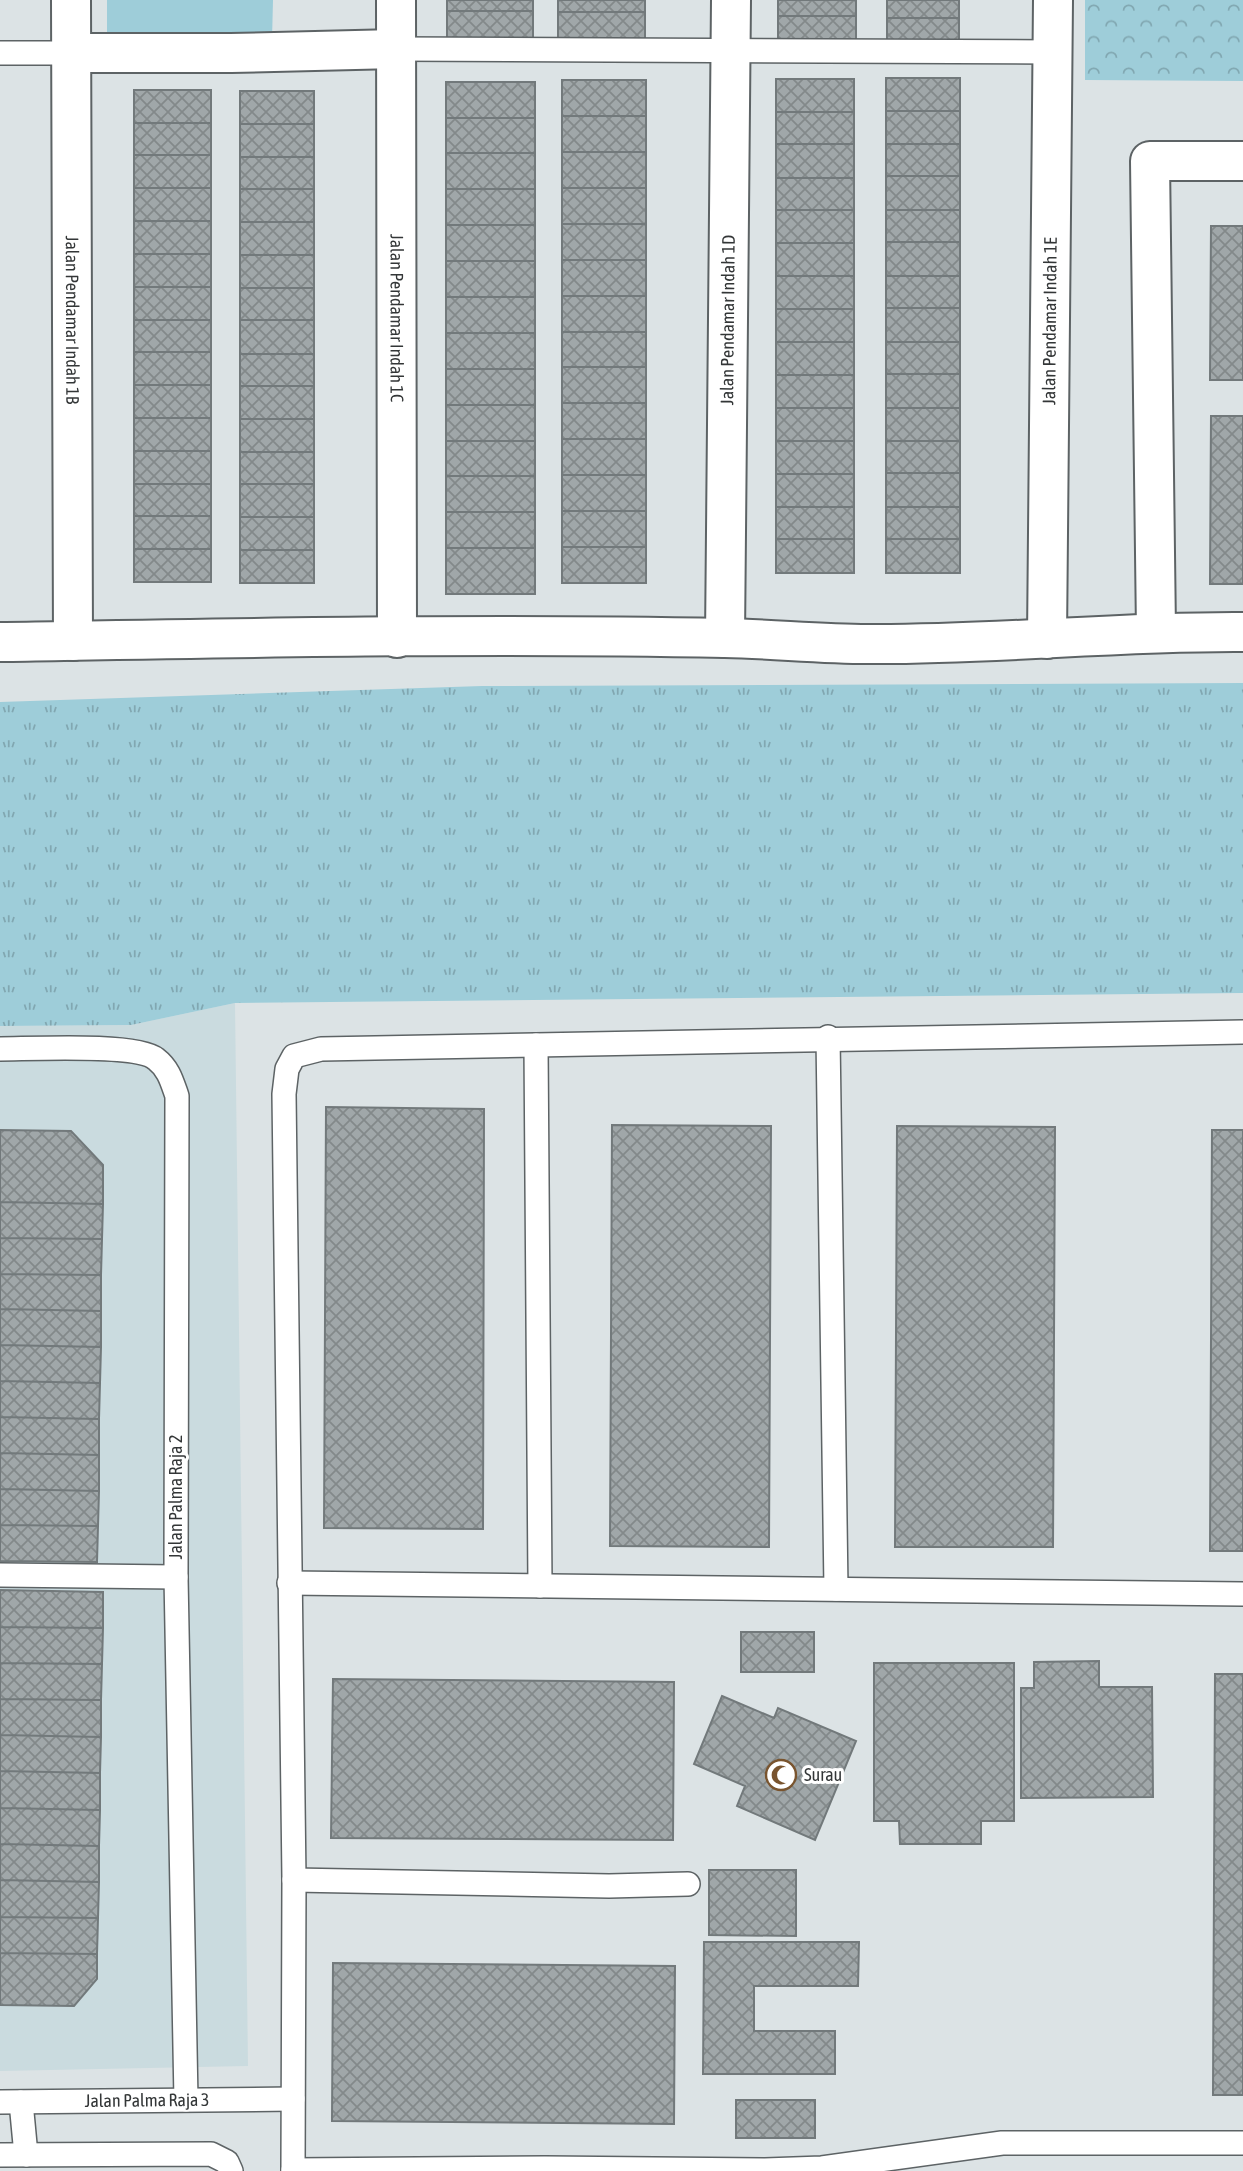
<svg xmlns="http://www.w3.org/2000/svg" width="1243" height="2171" viewBox="0 0 1243 2171" font-family="'Asap Condensed',sans-serif">
  <style>
    .built { fill: #cadbdf }
    .grass { fill: url(#grass-tufts) }
    .forest { fill: url(#forest-crowns) }
    .park { fill: #9ecdd9 }
    .building { fill: url(#building-cross-hatch); stroke: #72797b; stroke-width: 2 }
    .lines { fill: none; stroke-linecap: round; stroke-linejoin: round }
    .lane-casing { stroke: #5d6365; stroke-width: 26 }
    .street-casing { stroke: #5d6365; stroke-width: 42 }
    .lane { stroke: #fff; stroke-width: 23 }
    .street { stroke: #fff; stroke-width: 38 }
    .labels { text-anchor: middle; stroke-width: 6; stroke-linejoin: round; paint-order: stroke }
    .street-label { font-size: 18px; fill: #333637; stroke: #fff }
    .poi-label { font-size: 18px; fill: #333637; stroke: #fff; text-anchor: start }
  </style>
  <defs>
    <pattern id="grass-tufts" width="24" height="20" patternUnits="userSpaceOnUse" patternTransform="scale(1.75)"><rect width="24" height="20" fill="#9ecdd9"/><path d="M3 7l-1-3M5 7V3M7 7l1-3M15 17l-1-3M17 17v-4M19 17l1-3" fill="none" stroke="#81a7b1"/></pattern>
    <pattern id="forest-crowns" width="20" height="18" patternUnits="userSpaceOnUse" patternTransform="scale(1.75)"><rect width="20" height="18" fill="#9ecdd9"/><path d="M2 6a3 3 0 1 1 6 0M12 15a3 3 0 1 1 6 0" fill="none" stroke="#81a7b1"/></pattern>
    <pattern id="building-cross-hatch" width="8" height="8" patternUnits="userSpaceOnUse" patternTransform="scale(1.75)"><rect width="8" height="8" fill="#a0a7a9"/><path d="M0 0l8 8M0 8l8-8" fill="none" stroke="#83898a"/></pattern>
  </defs>
  <rect width="100%" height="100%" fill="#dce3e5"/>
  <!-- built -->
  <path class="built" d="M235,1003L248,2066L0,2071V1026L131,1025Z"/>
  <!-- grass -->
  <path class="grass" d="M1243,683V993L235,1003L131,1025L0,1026V702L482,686Z"/>
  <!-- forest -->
  <path class="forest" d="M1085,0H1243V81L1085,80Z"/>
  <!-- park -->
  <path class="park" d="M107,0H273L272,40H107Z"/>
  <!-- building -->
  <path class="building" d="M447,0H533V11H447Z
    M558,0H645V12H558Z
    M778,0H856V16H778Z
    M887,0H959V18H887Z
    M447,11H533V47H447Z
    M558,12H645V48H558Z
    M778,16H856V49H778Z
    M887,18H959V51H887Z
    M886,78H960V111H886Z
    M776,79H854V112H776Z
    M562,80H646V116H562Z
    M446,82H535V118H446Z
    M134,90H211V123H134Z
    M240,91H314V124H240Z
    M886,111H960V144H886Z
    M776,112H854V144H776Z
    M562,116H646V152H562Z
    M446,118H535V153H446Z
    M134,123H211V155H134Z
    M240,124H314V157H240Z
    M776,144H854V178H776Z
    M886,144H960V176H886Z
    M562,152H646V188H562Z
    M446,153H535V189H446Z
    M134,155H211V188H134Z
    M240,157H314V189H240Z
    M886,176H960V210H886Z
    M776,178H854V210H776Z
    M134,188H211V221H134Z
    M562,188H646V224H562Z
    M240,189H314V222H240Z
    M446,189H535V225H446Z
    M776,210H854V243H776Z
    M886,210H960V242H886Z
    M134,221H211V254H134Z
    M240,222H314V255H240Z
    M562,224H646V260H562Z
    M446,225H535V261H446Z
    M1211,226H1243V380H1210Z
    M886,242H960V276H886Z
    M776,243H854V276H776Z
    M134,254H211V287H134Z
    M240,255H314V288H240Z
    M562,260H646V296H562Z
    M446,261H535V297H446Z
    M776,276H854V309H776Z
    M886,276H960V308H886Z
    M134,287H211V320H134Z
    M240,288H314V320H240Z
    M562,296H646V332H562Z
    M446,297H535V333H446Z
    M886,308H960V342H886Z
    M776,309H854V342H776Z
    M134,320H211V352H134Z
    M240,320H314V354H240Z
    M562,332H646V367H562Z
    M446,333H535V369H446Z
    M776,342H854V375H776Z
    M886,342H960V374H886Z
    M134,352H211V385H134Z
    M240,354H314V386H240Z
    M562,367H646V403H562Z
    M446,369H535V405H446Z
    M886,374H960V408H886Z
    M776,375H854V408H776Z
    M134,385H211V418H134Z
    M240,386H314V419H240Z
    M562,403H646V439H562Z
    M446,405H535V441H446Z
    M776,408H854V441H776Z
    M886,408H960V441H886Z
    M1211,416H1243V584H1210Z
    M134,418H211V451H134Z
    M240,419H314V452H240Z
    M562,439H646V475H562Z
    M446,441H535V476H446Z
    M776,441H854V474H776Z
    M886,441H960V473H886Z
    M134,451H211V484H134Z
    M240,452H314V484H240Z
    M886,473H960V507H886Z
    M776,474H854V507H776Z
    M562,475H646V511H562Z
    M446,476H535V512H446Z
    M134,484H211V516H134Z
    M240,484H314V517H240Z
    M776,507H854V539H776Z
    M886,507H960V539H886Z
    M562,511H646V547H562Z
    M446,512H535V548H446Z
    M134,516H211V549H134Z
    M240,517H314V550H240Z
    M776,539H854V573H776Z
    M886,539H960V573H886Z
    M562,547H646V583H562Z
    M446,548H535V594H446Z
    M134,549H211V582H134Z
    M240,550H314V583H240Z
    M326,1107L484,1109L483,1529L324,1528Z
    M612,1125L771,1126L769,1547L610,1546Z
    M897,1126L1055,1127L1053,1547H895Z
    M0,1130L71,1131L103,1165V1204L0,1202Z
    M1212,1130H1243V1551H1210Z
    M0,1202L103,1204L102,1239L0,1238Z
    M0,1238L102,1239L101,1275L0,1274Z
    M0,1274L101,1275V1311L0,1309Z
    M0,1309L101,1311V1347L0,1345Z
    M0,1345L101,1347L100,1383L0,1381Z
    M0,1381L100,1383L99,1419L0,1417Z
    M0,1417L99,1419V1455L0,1453Z
    M0,1453L99,1455V1491L0,1489Z
    M0,1489L99,1491L98,1526L0,1525Z
    M0,1525L98,1526L97,1562L0,1561Z
    M0,1590L103,1592V1628L0,1627Z
    M0,1627L103,1628L102,1664L0,1663Z
    M741,1632H814V1672H741Z
    M1099,1661V1687H1152L1153,1797L1021,1798V1688H1034V1662Z
    M0,1663L102,1664L101,1700L0,1699Z
    M874,1663H1014V1821H981V1844H900L899,1821H874Z
    M1215,1674H1243V2095H1213Z
    M333,1679L674,1682L673,1840L331,1838Z
    M722,1696L774,1718L778,1708L856,1741L815,1840L737,1806L745,1786L694,1764Z
    M0,1699L101,1700V1737L0,1735Z
    M0,1735L101,1737L100,1773L0,1771Z
    M0,1771L100,1773V1810L0,1808Z
    M0,1808L100,1810L99,1846L0,1844Z
    M0,1844L99,1846V1882L0,1880Z
    M709,1870H796V1936L709,1935Z
    M0,1880L99,1882L98,1918L0,1917Z
    M0,1917L98,1918L97,1954L0,1953Z
    M704,1942H859L858,1986H754V2031H835V2074H703Z
    M0,1953L97,1954V1979L74,2006L0,2005Z
    M333,1963L675,1966L674,2124L332,2121Z
    M736,2100H815V2138H736Z"/>
  <g class="lines">
    <!-- lane casing -->
    <g class="lane-casing">
      <g id="lane">
        <path d="M396,49L1052,52"/>
        <path d="M0,53H71"/>
        <path d="M828,1037L836,1589"/>
        <path d="M536,1045L540,1586"/>
        <path d="M0,1049C30,1049 137,1043 156,1059C169,1069 172,1082 177,1096L176,1577L186,2100"/>
        <path d="M0,1575L176,1577"/>
        <path d="M289,1583L1243,1594"/>
        <path d="M294,1880L609,1886L688,1884"/>
        <path id="s1" d="M0,2102L293,2099"/>
        <path d="M21,2102L26,2155"/>
        <path d="M0,2155L211,2154L227,2162L231,2171"/>
        <path d="M293,2170L545,2168L765,2170L822,2168L1002,2143H1243"/>
        <path d="M293,2171L294,1880L284,1094L287,1069L294,1056L321,1049L1243,1032"/>
      </g>
    </g>
    <!-- street casing -->
    <g class="street-casing">
      <g id="street">
        <path id="s2" d="M71,0L73,641"/>
        <path id="s3" d="M396,0L397,638"/>
        <path d="M71,53H231L396,49"/>
        <path d="M1156,631L1150,161H1243"/>
        <path id="s4" d="M725,638L731,0"/>
        <path id="s5" d="M1047,639L1053,0"/>
        <path d="M0,642C241,638 484,633 725,638C773,639 821,644 868,644C993,645 1118,631 1243,632"/>
      </g>
    </g>
    <!-- lane -->
    <use href="#lane" class="lane"/>
    <!-- street -->
    <use href="#street" class="street"/>
  </g>
  <!-- icons -->
  <defs>
    <g id="mosque-ring" transform="scale(1.575)"><circle r="9.5" fill="#fff" stroke="#79542e" stroke-width="1.5"/><path d="M3.5-4.9A6 6 0 1 0 3.5 4.9A5 5 0 1 1 3.5-4.9Z" fill="#79542e"/></g>
  </defs>
  <g fill-rule="evenodd">
    <use href="#mosque-ring" x="781" y="1775"/>
  </g>
  <g class="labels">
    <!-- street labels -->
    <g class="street-label">
      <text dy="6" stroke="none"><textPath href="#s3" startOffset="318">Jalan Pendamar Indah 1C</textPath></text>
      <text dy="6" stroke="none"><textPath href="#s4" startOffset="318">Jalan Pendamar Indah 1D</textPath></text>
      <text dy="6" stroke="none"><textPath href="#s2" startOffset="320">Jalan Pendamar Indah 1B</textPath></text>
      <text dy="6" stroke="none"><textPath href="#s5" startOffset="318">Jalan Pendamar Indah 1E</textPath></text>
      <text transform="translate(176 1497) rotate(-90)" y="6">Jalan Palma Raja 2</text>
      <text dy="6" stroke="none"><textPath href="#s1" startOffset="147">Jalan Palma Raja 3</textPath></text>
    </g>
    <!-- poi labels -->
    <g class="poi-label">
      <text x="804" y="1781">Surau</text>
    </g>
  </g>
</svg>
